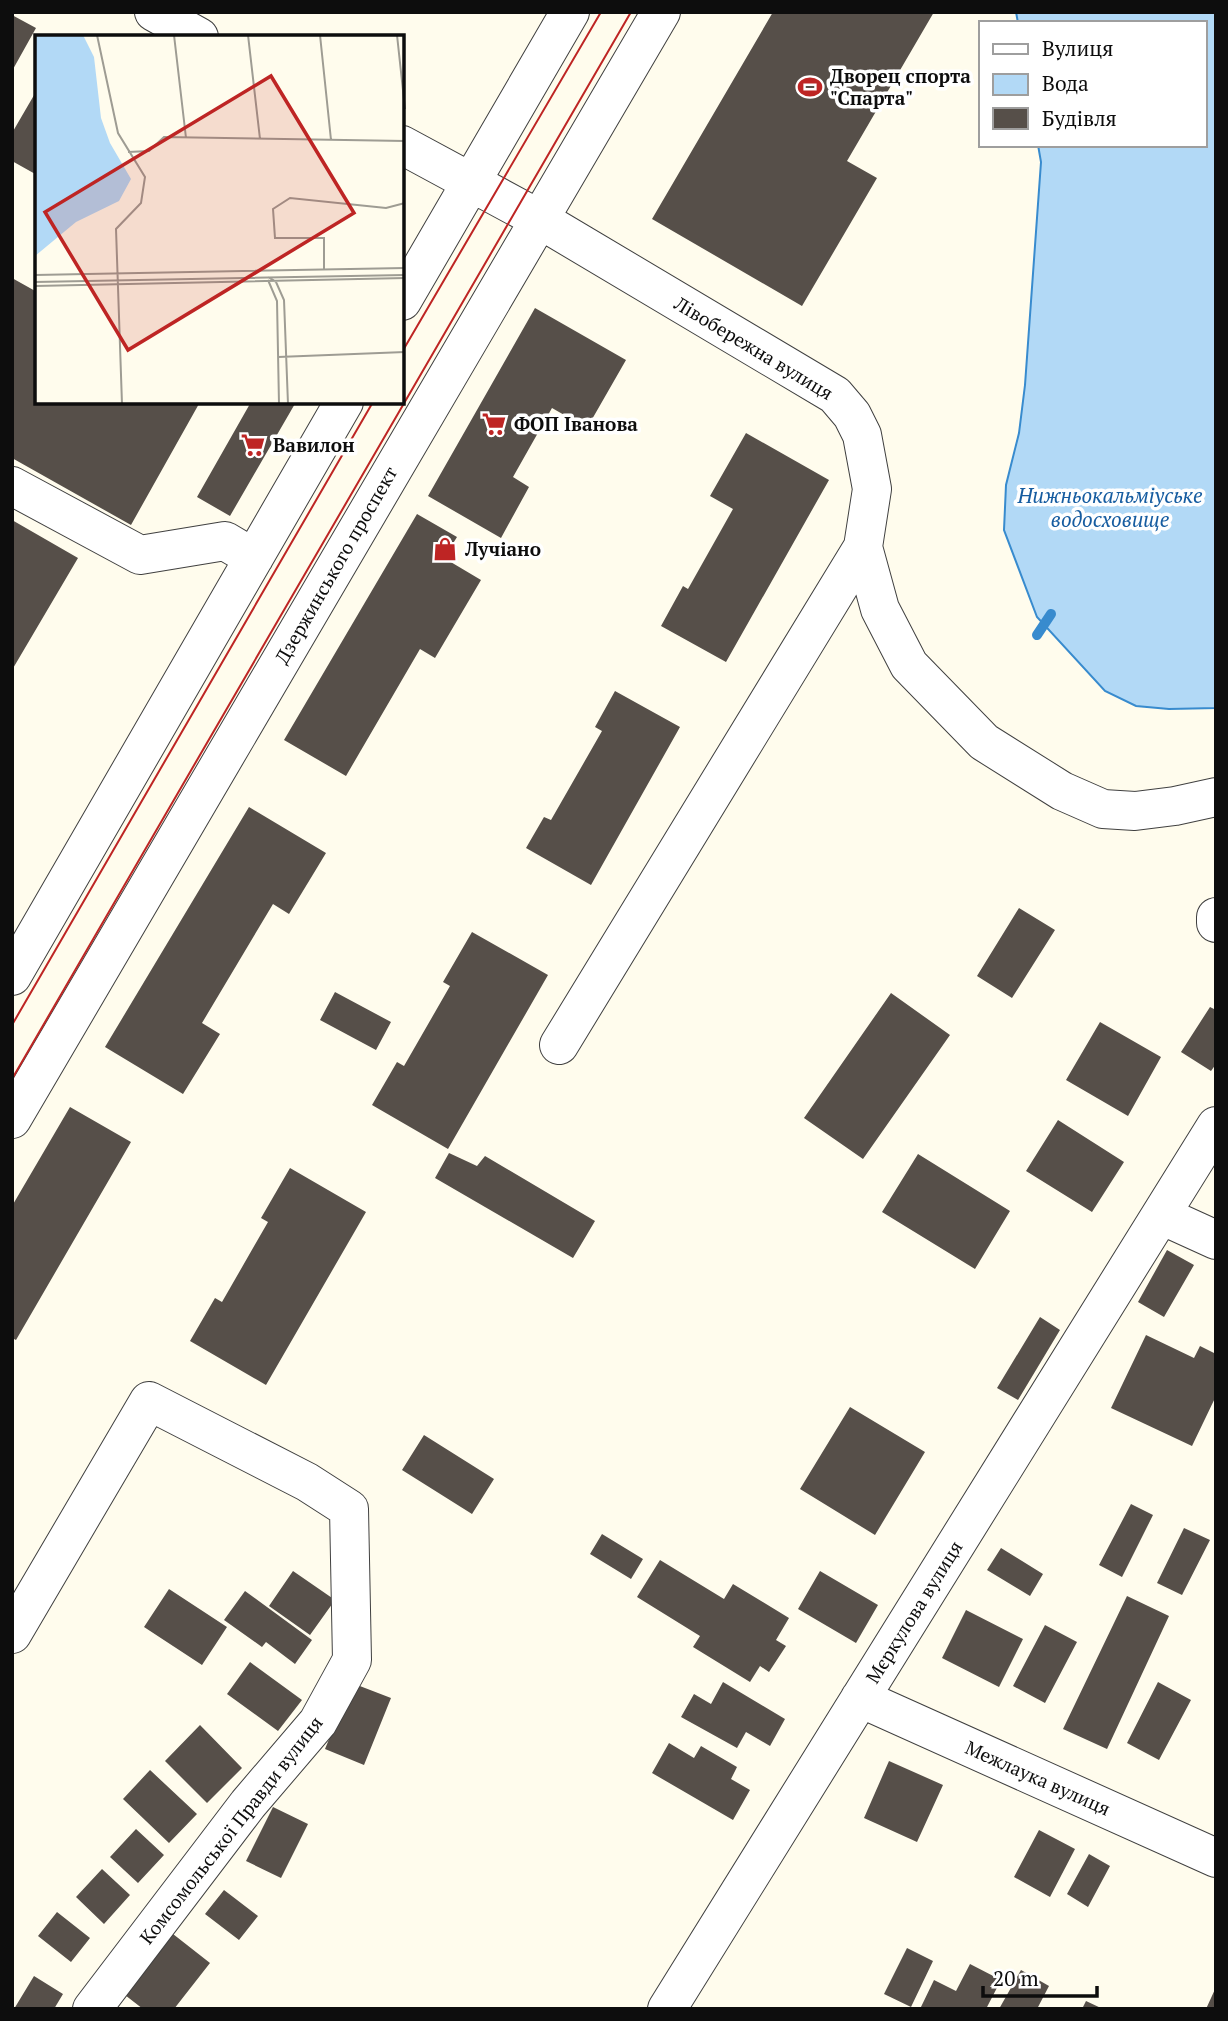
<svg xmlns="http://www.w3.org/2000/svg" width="1228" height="2021" viewBox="0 0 1228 2021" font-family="'PT Serif',serif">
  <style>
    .water { fill: #b2d9f6; stroke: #388bce; stroke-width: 2 }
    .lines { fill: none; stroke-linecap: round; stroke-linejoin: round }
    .stream { stroke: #388bce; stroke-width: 10 }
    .building { fill: #564f49 }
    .minor-casing { stroke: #404040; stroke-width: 40 }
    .minor { stroke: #fff; stroke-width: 38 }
    .tram { stroke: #be2524; stroke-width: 2 }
    .labels { text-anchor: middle; stroke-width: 7; stroke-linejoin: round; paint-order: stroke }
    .poi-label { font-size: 19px; font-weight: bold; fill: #0d0d0d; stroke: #fff; text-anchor: start }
    .street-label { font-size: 19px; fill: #0d0d0d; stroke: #fff }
    .water-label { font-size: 21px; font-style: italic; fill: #165ca0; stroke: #fff }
    .inset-road { fill: none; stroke: #9e9c93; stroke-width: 2 }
    .view { fill: #be2524; fill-opacity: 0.15; stroke: #be2524; stroke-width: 3.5 }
    .inset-edge { fill: none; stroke: #0d0d0d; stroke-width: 3.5 }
  </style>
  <rect width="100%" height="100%" fill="#fffced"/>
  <!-- water -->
  <path class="water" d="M1016,12H1216V708L1169,709L1136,706L1105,691L1037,617L1004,530L1006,485L1019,433L1025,385L1041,162L1038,145H1205V23H1018Z"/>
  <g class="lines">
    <!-- stream -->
    <path class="stream" d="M1037,635L1051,614"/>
  </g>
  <!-- building -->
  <path class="building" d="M773,12H934L847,161L877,178L802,306L652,219Z
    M12,15L36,28L12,71Z
    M37,90V175L12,161V133Z
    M12,278L37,292V402H200L131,525L12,458Z
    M535,308L626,360L587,428L552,408L513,477L529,487L501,538L428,496Z
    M251,402H296L230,516L197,497Z
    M746,433L829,480L726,662L661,626L683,586L688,589L733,509L710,496Z
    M417,514L457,537L444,558L481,580L435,658L420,649L346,776L284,740Z
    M12,520L78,558L12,670Z
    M615,691L680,727L591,885L526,848L544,817L551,820L602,731L595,727Z
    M249,807L326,853L289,914L273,904L202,1023L220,1034L183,1094L105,1047Z
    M1019,908L1055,930L1012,998L977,976Z
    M472,932L548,975L448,1149L372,1105L397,1062L404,1066L450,986L443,982Z
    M335,992L391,1022L376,1050L320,1020Z
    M891,993L950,1035L863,1159L804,1118Z
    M1210,1007L1216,1010V1064L1211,1071L1181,1052Z
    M1100,1022L1161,1057L1128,1116L1066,1080Z
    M70,1107L131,1142L16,1340L12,1338V1206Z
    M1058,1120L1124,1162L1092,1212L1026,1171Z
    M449,1153L477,1166L485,1156L595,1221L573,1258L435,1178Z
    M918,1154L1010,1211L975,1269L882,1212Z
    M290,1168L366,1212L266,1385L190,1341L215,1298L222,1302L268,1222L261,1218Z
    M1167,1250L1194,1265L1164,1317L1138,1302Z
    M1040,1317L1060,1330L1018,1400L997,1388Z
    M1146,1335L1194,1358L1200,1346L1216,1354V1396L1192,1446L1111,1408Z
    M850,1407L925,1452L875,1535L800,1489Z
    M424,1435L494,1479L472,1514L402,1470Z
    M1131,1504L1153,1515L1122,1577L1099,1565Z
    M1184,1528L1210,1540L1182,1595L1157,1583Z
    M602,1534L643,1559L631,1579L590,1554Z
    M1001,1548L1043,1574L1030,1596L987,1570Z
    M660,1560L724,1599L733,1584L789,1618L776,1640L786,1646L769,1672L760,1666L750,1682L693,1647L700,1636L637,1597Z
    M293,1571L335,1600L310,1635L269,1606Z
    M820,1571L878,1605L856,1643L798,1609Z
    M169,1589L227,1627L202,1665L144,1627Z
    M245,1591L312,1640L295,1664L266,1642L262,1647L224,1620Z
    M1127,1596L1169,1616L1107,1749L1063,1729Z
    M966,1610L1023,1639L999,1687L942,1658Z
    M1045,1625L1077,1642L1045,1703L1013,1686Z
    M250,1662L302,1700L278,1731L227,1694Z
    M723,1682L785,1719L770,1746L746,1732L737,1748L681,1717L694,1694L711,1704Z
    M1158,1682L1191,1700L1159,1760L1127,1743Z
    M352,1683L391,1698L364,1765L325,1749Z
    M200,1725L242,1768L207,1803L165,1761Z
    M669,1743L694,1758L701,1746L737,1767L731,1779L750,1790L733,1820L652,1773Z
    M889,1761L943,1785L917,1842L864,1818Z
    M150,1770L197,1814L169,1843L123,1799Z
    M273,1807L308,1824L281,1878L246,1861Z
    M136,1829L164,1855L138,1883L110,1857Z
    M1039,1830L1075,1849L1050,1897L1014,1877Z
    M1089,1854L1110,1866L1088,1907L1067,1894Z
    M102,1869L130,1895L104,1924L76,1897Z
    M224,1890L258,1916L239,1940L205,1914Z
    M57,1912L90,1938L71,1962L38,1936Z
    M173,1934L210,1963L174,2009H143L125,1995Z
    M907,1948L933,1961L911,2007L884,1994Z
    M970,1964L1001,1980L986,2009H920L934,1980L956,1991Z
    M1021,1970L1049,1986L1037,2009H999Z
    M34,1976L63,1994L54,2009H14Z
    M1216,1987V2009H1206Z
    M1086,2001L1103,2009H1082Z"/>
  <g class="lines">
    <!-- minor casing -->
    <g class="minor-casing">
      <path id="minor" d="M154,12L199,37
        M402,145L539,219L835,395L852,415L862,435L872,489L863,547L880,609L909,665L984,742L1062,791L1103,809L1135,811L1175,806L1216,797
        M402,301L570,12
        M12,486L140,555L225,541L254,558
        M1216,917V923
        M12,976L344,402
        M559,1045L863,547
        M12,1119L661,12
        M1161,1215L1216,1240
        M12,1634L149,1401L307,1482L349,1509L352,1660L318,1722L248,1804L92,2009
        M860,1698L1216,1858
        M667,2009L1216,1126"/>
    </g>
    <!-- minor -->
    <use href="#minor" class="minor"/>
    <!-- tram -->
    <path class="tram" d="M402,352L601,12
      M12,1025L373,402
      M12,1079L631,12"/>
  </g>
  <!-- icons -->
  <defs>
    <g id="stadium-bare" transform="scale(1.89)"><path d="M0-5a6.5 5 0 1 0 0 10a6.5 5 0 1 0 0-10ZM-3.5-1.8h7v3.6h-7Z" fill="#be2524" stroke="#fff" stroke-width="2.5" paint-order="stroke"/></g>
    <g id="supermarket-bare" transform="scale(1.89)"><path d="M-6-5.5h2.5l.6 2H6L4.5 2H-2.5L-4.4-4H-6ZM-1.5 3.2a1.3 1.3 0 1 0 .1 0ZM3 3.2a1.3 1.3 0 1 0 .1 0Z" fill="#be2524" stroke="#fff" stroke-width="2.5" paint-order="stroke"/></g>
    <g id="shop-bare" transform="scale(1.89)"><path d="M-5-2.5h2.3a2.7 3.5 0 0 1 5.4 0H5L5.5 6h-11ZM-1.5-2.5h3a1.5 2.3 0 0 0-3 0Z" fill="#be2524" stroke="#fff" stroke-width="2.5" paint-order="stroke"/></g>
  </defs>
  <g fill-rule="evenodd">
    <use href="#stadium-bare" x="810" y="87"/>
    <use href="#supermarket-bare" x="494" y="424"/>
    <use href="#supermarket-bare" x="253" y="445"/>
    <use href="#shop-bare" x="445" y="549"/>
  </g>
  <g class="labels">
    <!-- poi labels -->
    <g class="poi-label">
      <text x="830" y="83">Дворец спорта<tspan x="830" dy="22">"Спарта"</tspan></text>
      <text x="514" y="431">ФОП Іванова</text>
      <text x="273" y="452">Вавилон</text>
      <text x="465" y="556">Лучіано</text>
    </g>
    <!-- street labels -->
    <g class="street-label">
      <text transform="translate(754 348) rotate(31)" y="7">Лівобережна вулиця</text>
      <text transform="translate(336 565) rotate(-60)" y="7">Дзержинського проспект</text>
      <text transform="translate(914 1612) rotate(-58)" y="7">Мєркулова вулиця</text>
      <text transform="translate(1038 1778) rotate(24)" y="7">Межлаука вулиця</text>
      <text transform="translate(231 1830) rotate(-52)" y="7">Комсомольської Правди вулиця</text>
    </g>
    <!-- water labels -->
    <g class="water-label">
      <text x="1110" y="503">Нижньокальміуське<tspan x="1110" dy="24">водосховище</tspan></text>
    </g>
  </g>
  <!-- overview -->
  <g transform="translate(35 35)">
    <rect width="369" height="369" fill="#fffced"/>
    <path d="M0,0H48L59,22L66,83L75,108L96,144L84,166L41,187L0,221Z" fill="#b2d9f6"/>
    <path class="inset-road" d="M62,0L83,98L110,142L106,168L81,194L87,369M139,0L151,103M213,0L225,104M285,0L296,105M362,0L370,74M93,117L114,116L129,102L370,106M289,235V203H240L238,174L255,163L351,173L370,168M0,240L370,233M233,242L241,247L249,265L253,369M233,245L242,266L244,369M0,247L370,240M0,251L370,243M243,322L370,317"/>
    <path class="view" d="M236,41L319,178L93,315L10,177Z"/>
    <rect width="369" height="369" class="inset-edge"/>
  </g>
  <!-- border -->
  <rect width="1228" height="2021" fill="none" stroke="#0d0d0d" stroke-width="28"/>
  <!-- legend -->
  <rect x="979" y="21" width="228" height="126" fill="#ffffff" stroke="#9e9e9e" stroke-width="2"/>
  <rect x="993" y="44" width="35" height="10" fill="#ffffff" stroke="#9e9e9e" stroke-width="2"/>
  <text x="1042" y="56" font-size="21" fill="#0d0d0d">Вулиця</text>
  <rect x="993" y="74" width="35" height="21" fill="#b2d9f6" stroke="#9e9e9e" stroke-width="2"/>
  <text x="1042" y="91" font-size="21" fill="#0d0d0d">Вода</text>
  <rect x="993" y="108" width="35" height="21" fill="#564f49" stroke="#9e9e9e" stroke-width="2"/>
  <text x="1042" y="126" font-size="21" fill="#0d0d0d">Будівля</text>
  <!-- scale -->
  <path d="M983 1986v10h114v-10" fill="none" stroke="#0d0d0d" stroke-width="3.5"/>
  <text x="993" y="1986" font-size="21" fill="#0d0d0d" stroke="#ffffff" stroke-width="5" paint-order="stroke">20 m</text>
</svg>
